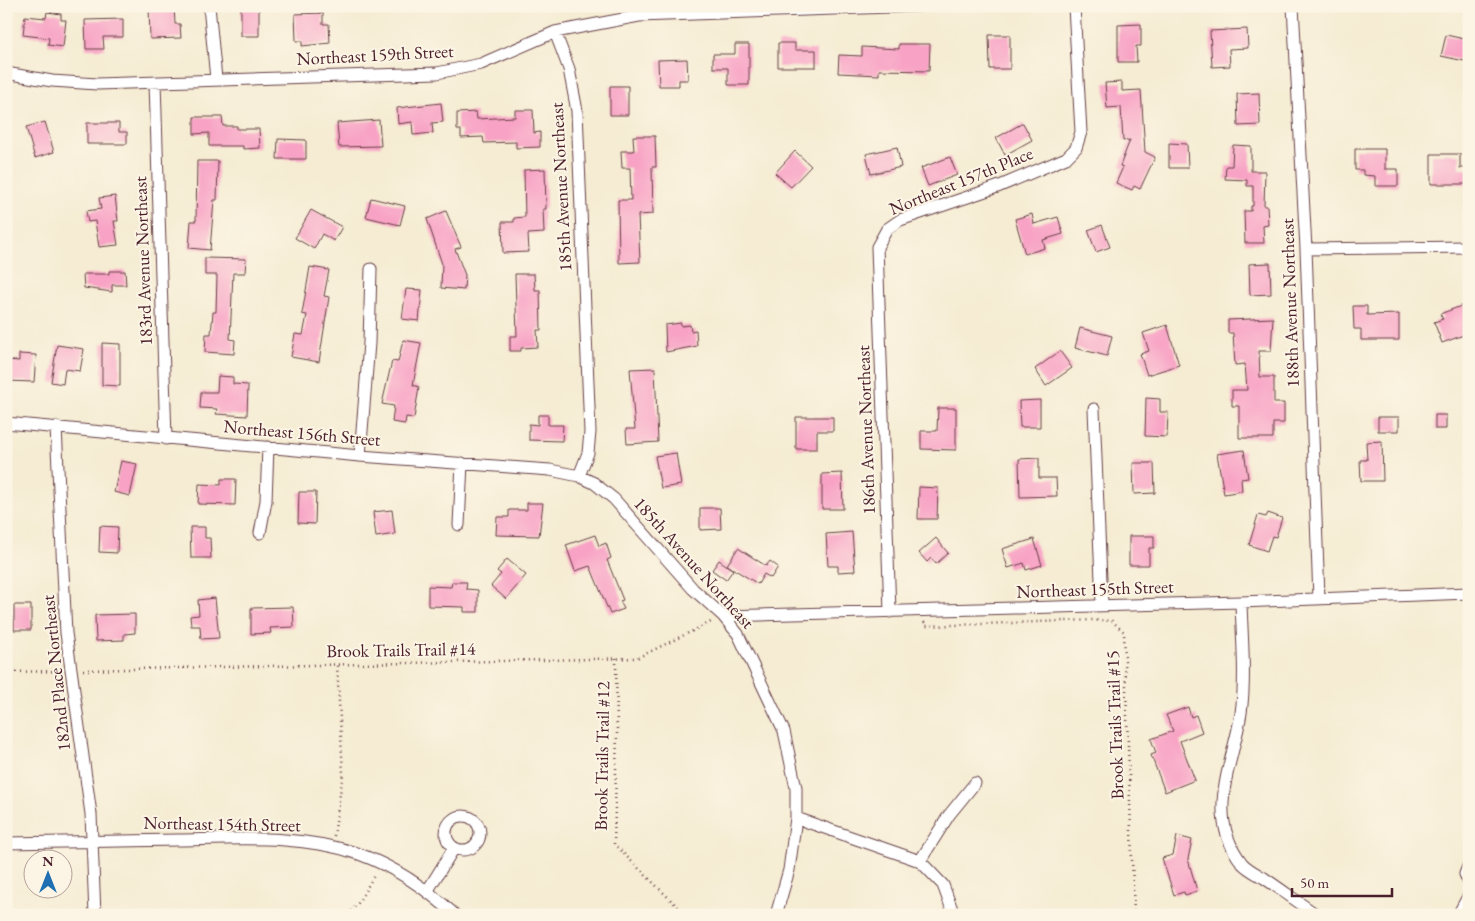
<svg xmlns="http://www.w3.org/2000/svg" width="1475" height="921" viewBox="0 0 1475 921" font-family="'EB Garamond',serif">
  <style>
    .building { fill: #f8a3c5 }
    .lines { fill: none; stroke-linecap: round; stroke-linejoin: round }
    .street-casing { stroke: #643e44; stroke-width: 13 }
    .path { stroke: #643e44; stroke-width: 2.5; stroke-dasharray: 1 4; stroke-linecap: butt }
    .street { stroke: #fff; stroke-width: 11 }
    .labels { text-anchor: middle; stroke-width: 4; stroke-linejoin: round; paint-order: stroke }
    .street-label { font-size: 18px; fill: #4a1f2b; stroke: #fcf5e5 }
  </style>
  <rect width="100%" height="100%" fill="#fcf5e5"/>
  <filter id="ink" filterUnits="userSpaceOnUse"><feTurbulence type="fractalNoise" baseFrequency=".02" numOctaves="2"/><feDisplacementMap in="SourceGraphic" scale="10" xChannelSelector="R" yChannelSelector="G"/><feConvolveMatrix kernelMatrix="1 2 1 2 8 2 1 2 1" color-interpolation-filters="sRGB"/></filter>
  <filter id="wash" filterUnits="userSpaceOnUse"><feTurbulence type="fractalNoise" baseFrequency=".0096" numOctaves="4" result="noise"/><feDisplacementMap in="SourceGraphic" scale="20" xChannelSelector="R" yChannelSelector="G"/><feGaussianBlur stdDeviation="1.12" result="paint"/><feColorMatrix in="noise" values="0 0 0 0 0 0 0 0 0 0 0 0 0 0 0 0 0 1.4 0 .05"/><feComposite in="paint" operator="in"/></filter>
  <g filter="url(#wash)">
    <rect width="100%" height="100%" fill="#f5ecd3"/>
    <g id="blocks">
      <!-- building -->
      <path class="building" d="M149,6H174L175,24H180L181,38L150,39Z
        M241,6H259V36H241Z
        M47,12L61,14V20H66L63,47L48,45L49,38L23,35L25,16L46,18Z
        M323,13V24H329L330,43L302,46V41H296L295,14Z
        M123,19V37H103L104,49H86L85,20Z
        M1141,24V46H1136L1137,62H1118V25Z
        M1247,29L1248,48L1229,49L1230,66L1212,67L1210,31Z
        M989,35H1010V69H990Z
        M1446,35L1469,40V62L1441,56Z
        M778,43H795V50H816V67H778Z
        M735,44H749V85H728V68H713V54H735Z
        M899,44H930L929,71L879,70V75L838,73L839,55L862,56V47L899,49Z
        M687,59L688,80H679V86H659L658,60Z
        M1122,82V91L1141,90L1145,152L1155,157L1140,189L1134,186L1132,190L1116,183L1123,167L1120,166L1130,140L1123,141L1121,107L1107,108L1105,83Z
        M610,86H628V115H610Z
        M1259,93L1260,125L1238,126L1237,94Z
        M441,103L443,122L432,123L433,133L413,135L412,122L398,124L397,108Z
        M515,110H533L534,133L540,132V147L516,148V142L484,143L483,137L461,138V130H457V113L476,112L477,119L515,117Z
        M194,117H222L223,126H237V129H259L260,148L243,149V146H209V133L194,134Z
        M379,120L381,146L339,147L337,123Z
        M45,122L54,152L35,158L26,127Z
        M87,123H119V132H127V144H87Z
        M1023,123L1032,140L1005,155L996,138Z
        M633,136H655L656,167H652L653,214L638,215L640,262L619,263L618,200H631L630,168H622L621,151H634Z
        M278,139L306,140V159H277Z
        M1169,143L1187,144L1188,168H1169Z
        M1233,145L1251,146V171H1265L1264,206H1267L1268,225L1263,226L1264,243H1245L1244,211H1251V206H1253V186H1247V180L1225,179L1226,166H1232Z
        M897,147L901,167L871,174L866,154Z
        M1355,149H1385V169H1398V186H1375V176L1363,175V170H1355Z
        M795,151L811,166L791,187L775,173Z
        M1431,154H1460V168H1469V184H1431Z
        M950,157L957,175L928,186L921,168Z
        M197,161H218L217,200H214L210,250L189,248L191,221H196Z
        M545,169L546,209H543L544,233L528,234L529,252L503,253L502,222H514V218L525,217L524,170Z
        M115,196L118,221H114L118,245L99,247L95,221L88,222L86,211L101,209L99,198Z
        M371,198L405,206L400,225L366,217Z
        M311,210L342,227L334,241L322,234L314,249L295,238Z
        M446,211L461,247L455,249L465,275L464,290L441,288L442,264L427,219Z
        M1032,214L1034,224L1058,217L1063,234L1043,240L1045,248L1025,254L1015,219Z
        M1102,225L1110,247L1096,252L1088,230Z
        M205,258L246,259L245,273H233L230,339L235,340L234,354L205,352L206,334H211L213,312H216L217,275H205Z
        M1270,263L1271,294L1250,295L1249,264Z
        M310,267L329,270L324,296L329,297L319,362L291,357L295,334L303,335L307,315L302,314Z
        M109,271H125L126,285H112V292L84,288L83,274H109Z
        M515,274H534L535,290H540L541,330H537L538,347L521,348V351H510V336H517Z
        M406,289L422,290L419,321L402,319Z
        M1469,303V333L1442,343L1434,322L1443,319L1440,314Z
        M1353,306H1367V315L1399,314V340H1361V329H1354Z
        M1273,318L1271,351H1259L1260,377H1274V403H1284V423H1273V438H1239V406H1232V390H1247L1245,364L1235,365L1233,333H1228V320Z
        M681,323V326L690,325L691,331L696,330L697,346L666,352L665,325Z
        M1167,325L1179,365L1147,375L1140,354L1149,351L1143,333Z
        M1080,328L1112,336L1107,356L1075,348Z
        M403,340L421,343L413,385L419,387L414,418L406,417L405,424L392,422L394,406L382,404L392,361L398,362Z
        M102,343L120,344V386L102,385Z
        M57,345L84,349L80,371L65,369L63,384L51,382Z
        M1060,351L1072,368L1046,386L1035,369Z
        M19,354L36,355L34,382L6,381L7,360L19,361Z
        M655,368L658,442L627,444L626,429H635L630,369Z
        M218,376L233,377V384L248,385L247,416L216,414L217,409L200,408L201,392H217Z
        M1146,398L1160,399V412H1168L1167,437L1145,436Z
        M1040,400V427H1020L1019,401Z
        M938,408H956V450L921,449V431H937Z
        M538,415H548V425H563L562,441L529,440V424L538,425Z
        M1435,415H1446V429H1435Z
        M796,417H833V431H817V449H796Z
        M1378,417H1399V431H1378Z
        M1382,441L1383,481H1361L1360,460H1367L1366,442Z
        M1244,450L1248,478L1241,479L1242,491L1224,494L1217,454Z
        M676,453L681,485L661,488L655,456Z
        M1039,458V478H1056L1057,496L1020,497L1019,459Z
        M121,461L137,464L130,496L114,492Z
        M1133,463H1154L1155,493L1134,494Z
        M842,473L843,509H822V474Z
        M221,479H236L235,505L198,504L199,484L221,485Z
        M919,487L938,488L937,519H918Z
        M299,492H316L315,524L298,523Z
        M527,503H543L539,536L496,535L497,517H509V510H527Z
        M700,508H720L721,529L700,530Z
        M392,510L395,534L376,537L373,512Z
        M1268,513L1282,518L1276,537L1272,536L1267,551L1249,545L1258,515L1266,517Z
        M100,526L118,527L117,553L99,552Z
        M190,527H205V538H210L211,558H191Z
        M852,532L855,571L838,572V566H828L826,534Z
        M595,535L599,546L606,543L611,558L607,560L623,600L620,601L624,609L610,614L590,566L575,571L566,545Z
        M1129,536H1154V548H1149V565H1129Z
        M936,538L948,553L936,564L931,558L927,562L919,553Z
        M1034,539L1042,565L1026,570L1024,563L1008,568L1002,549Z
        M738,548L766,566L770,561L778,567L771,578L764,574L758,584L727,565Z
        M507,559L526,575L506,599L491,586L501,574L497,571Z
        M719,560L733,570L726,580L712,570Z
        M452,582H467L466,589L478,590V612H464V607L428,606V586L451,587Z
        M215,598L219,638L201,639L200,626H191L190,616L199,615L198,600Z
        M14,605H31V630H14Z
        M293,607L294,627L270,628L271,633L251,634V608Z
        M135,614V633L124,634V640L96,641L95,615Z
        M1188,707L1191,717L1196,715L1202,732L1180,741L1195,780L1165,792L1151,755L1156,753L1151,739L1173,731L1166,715Z
        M1177,836L1192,840L1188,859L1197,891L1185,895L1184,892L1174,895L1162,858L1173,855Z"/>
    </g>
  </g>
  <g filter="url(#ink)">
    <use href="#blocks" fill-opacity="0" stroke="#643e44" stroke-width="1"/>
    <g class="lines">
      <!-- street casing -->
      <g class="street-casing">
        <path id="street" d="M209,6L216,79
          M1293,6L1306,249L1319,598
          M555,32L569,69L577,111L590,432L588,453L579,476
          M6,73L52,81L97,84L437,73L481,64L555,32L639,16L919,6
          M155,82L166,439
          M1306,249L1469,247
          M1094,409L1102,605
          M6,423L360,456L550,470L579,476L594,483L614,499L693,589L723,616L738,634L784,731L796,788V818L789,870L776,915
          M56,427L66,633L91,814L95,915
          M360,456L369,343L371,269
          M459,525L462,463
          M260,533L266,501L268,447
          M1241,602C1242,639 1246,677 1241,713C1233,765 1204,815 1242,863C1247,869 1257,874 1264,878C1282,890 1299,903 1317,915
          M890,612L877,247L887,229L900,220L1000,186L1066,158L1076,148L1081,132L1074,6
          M723,616L1241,602L1469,593
          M446 833a17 17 0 1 1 34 0a17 17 0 1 1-34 0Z
          M796,818L920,861L943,885L954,915
          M6,843C63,842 121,841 178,840C238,839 301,834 359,854C395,867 427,889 455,915
          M920,861L949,815L975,783
          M1469,864L1465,874L1469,883
          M428,890L454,848
          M1458,915L1469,895"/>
      </g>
      <!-- path -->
      <path class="path" d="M924,622L926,626L1093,620L1112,621L1124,632L1134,915
        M616,658L617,734L614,844L686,915
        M83,670L637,658L711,622
        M6,672L60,671
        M334,836L343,773L337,665
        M348,915L358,903L375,874"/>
      <!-- street -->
      <use href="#street" class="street"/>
    </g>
  </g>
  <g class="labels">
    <!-- street labels -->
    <g class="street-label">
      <text transform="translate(375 55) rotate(-3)" y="6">Northeast 159th Street</text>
      <text transform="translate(961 181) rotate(-22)" y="6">Northeast 157th Place</text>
      <text transform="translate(561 187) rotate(-93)" y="6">185th Avenue Northeast</text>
      <text transform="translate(143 261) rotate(-92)" y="6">183rd Avenue Northeast</text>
      <text transform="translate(1290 303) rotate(-92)" y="6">188th Avenue Northeast</text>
      <text transform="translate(866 430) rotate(-92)" y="6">186th Avenue Northeast</text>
      <text transform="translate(302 433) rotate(5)" y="6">Northeast 156th Street</text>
      <text transform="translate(694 563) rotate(48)" y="6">185th Avenue Northeast</text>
      <text transform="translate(1095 589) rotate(-2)" y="6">Northeast 155th Street</text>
      <text transform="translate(401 650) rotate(-1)" y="6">Brook Trails Trail #14</text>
      <text transform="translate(56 673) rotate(-96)" y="6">182nd Place Northeast</text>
      <text transform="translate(1115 725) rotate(-92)" y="6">Brook Trails Trail #15</text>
      <text transform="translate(602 756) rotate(-89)" y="6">Brook Trails Trail #12</text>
      <text transform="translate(222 824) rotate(1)" y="6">Northeast 154th Street</text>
    </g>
  </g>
  <!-- margin -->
  <rect width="1475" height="921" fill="none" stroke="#fcf5e5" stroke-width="25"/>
  <!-- north arrow -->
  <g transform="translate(48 874)"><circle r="24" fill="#fcf5e5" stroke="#b59f9b"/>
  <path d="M0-4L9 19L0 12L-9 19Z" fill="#1f6fb2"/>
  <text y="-8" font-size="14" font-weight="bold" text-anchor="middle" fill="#4a1f2b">N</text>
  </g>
  <!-- scale -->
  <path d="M1292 888v8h100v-8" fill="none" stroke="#4a1f2b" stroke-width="2.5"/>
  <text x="1300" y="888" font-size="15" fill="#4a1f2b" stroke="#fcf5e5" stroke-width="4" paint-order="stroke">50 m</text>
</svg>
